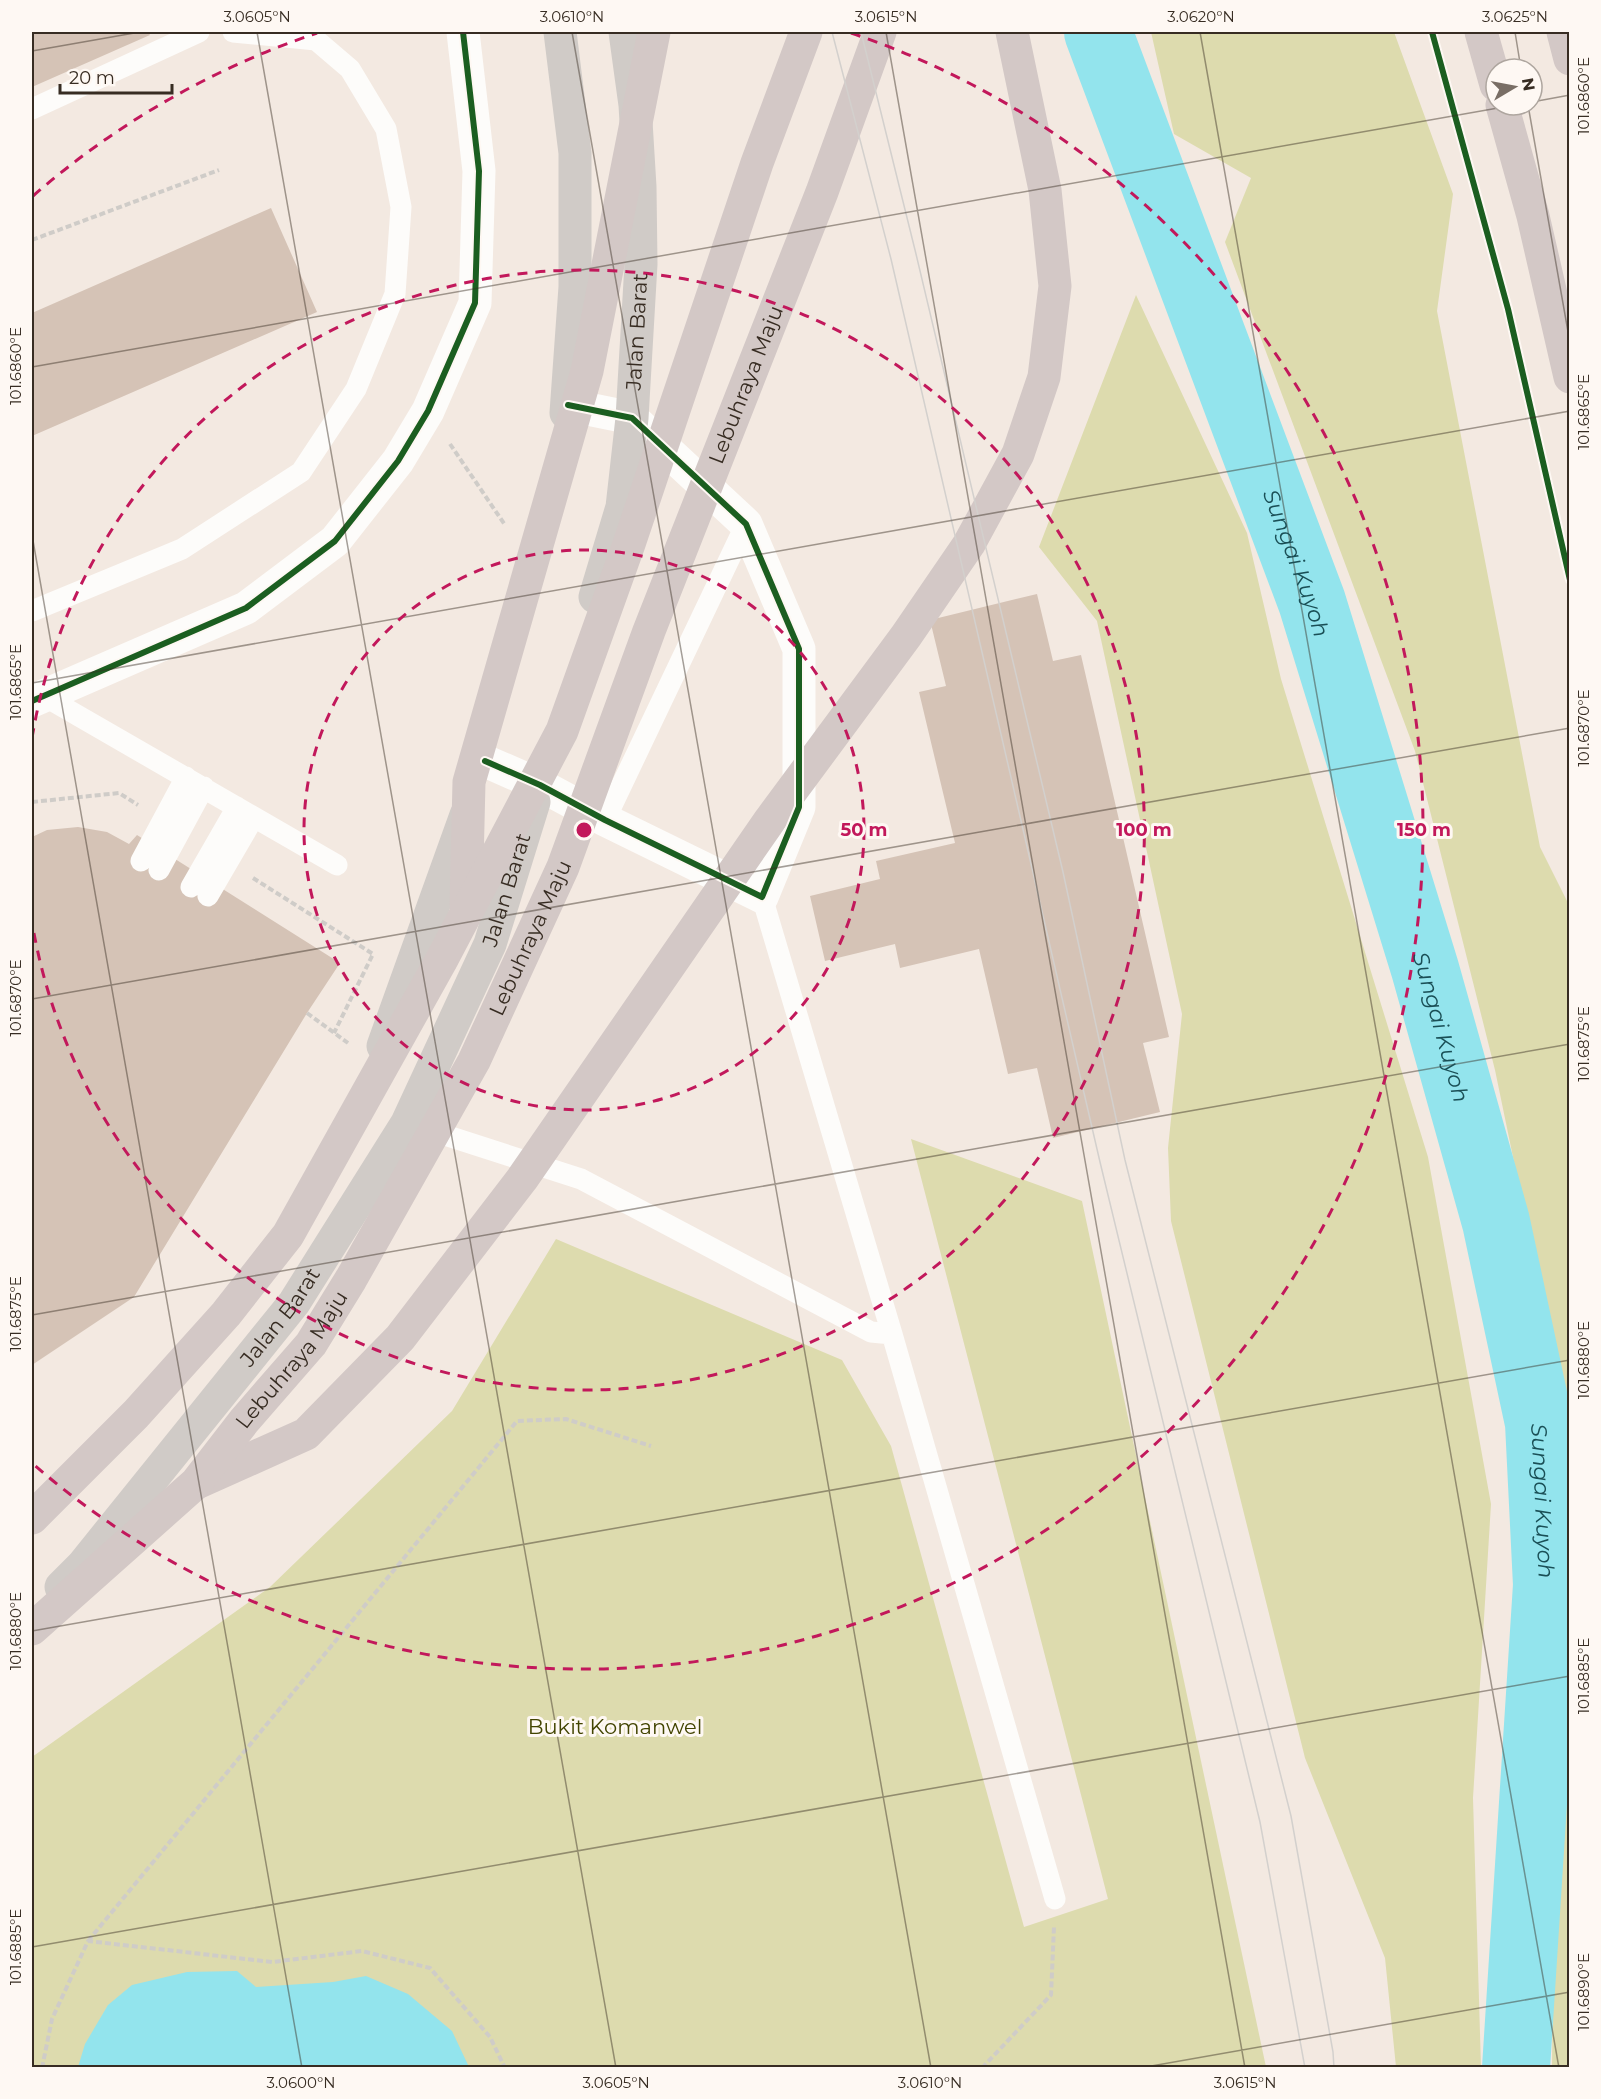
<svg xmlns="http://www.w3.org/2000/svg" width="1601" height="2099" viewBox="0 0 1601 2099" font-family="Montserrat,sans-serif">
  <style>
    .green { fill: #dddbae }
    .water { fill: #93e4ed }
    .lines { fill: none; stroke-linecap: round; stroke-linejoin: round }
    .river { stroke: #93e4ed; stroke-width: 68 }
    .building { fill: #d5c3b6 }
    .path { stroke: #cfccc8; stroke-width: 4; stroke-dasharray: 6 3; stroke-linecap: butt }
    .service { stroke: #fdfcfa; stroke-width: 21 }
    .minor { stroke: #fdfcfa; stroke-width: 33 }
    .secondary { stroke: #d0cbc7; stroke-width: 33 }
    .motorway { stroke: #d3c8c6; stroke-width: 33 }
    .tram { stroke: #d3d0cd; stroke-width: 1.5 }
    .cycleway-casing { stroke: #fef8f3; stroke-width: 10 }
    .cycleway { stroke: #1b5e20; stroke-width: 6 }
    .ticks { fill: none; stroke: #372c22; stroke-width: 1.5; stroke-opacity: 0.45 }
    .ring { fill: none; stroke: #c2185b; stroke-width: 3; stroke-dasharray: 10 8 }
    .labels { text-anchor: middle; stroke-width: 6; stroke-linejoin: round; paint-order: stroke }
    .street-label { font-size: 21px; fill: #372c22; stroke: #fef8f3 }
    .park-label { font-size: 21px; fill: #424400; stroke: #fef8f3 }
    .water-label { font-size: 22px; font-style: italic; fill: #1a4f56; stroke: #fef8f3 }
    .centre { fill: #c2185b; stroke: #fef8f3; stroke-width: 3 }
    .ring-label { font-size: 18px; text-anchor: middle; font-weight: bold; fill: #c2185b; stroke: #fef8f3; stroke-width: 6; stroke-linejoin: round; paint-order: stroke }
    .neatline { fill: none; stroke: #372c22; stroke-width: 2 }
    .ticks-label { font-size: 15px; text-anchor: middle; fill: #372c22 }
  </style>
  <rect width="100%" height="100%" fill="#f3e9e1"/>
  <!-- green -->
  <path class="green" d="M1151,32H1394L1453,194L1437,311L1540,847L1569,905V1533L1550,1336L1495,1070L1415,751L1225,242L1251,178L1174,134Z
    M1136,295L1247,533L1281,679L1428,1157L1491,1504L1473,1798L1481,2067H1396L1385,1958L1305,1758L1171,1221L1168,1148L1182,1014L1097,621L1039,547Z
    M911,1139L1082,1201L1266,2067H32V1757L270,1587L452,1411L556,1239L842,1360L891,1446L1024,1927L1108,1899Z
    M1569,1699L1570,2067L1552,2068L1554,1829Z"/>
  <!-- water -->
  <path class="water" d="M237,1971L256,1987L333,1982L366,1976L408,1994L452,2031L469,2067H78L85,2044L108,2005L132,1985L187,1972Z"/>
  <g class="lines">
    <!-- river -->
    <path class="river" id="s1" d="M1098,32L1312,602L1425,969L1496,1222L1539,1423L1547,1585L1516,2068"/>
  </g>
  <!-- building -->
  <path class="building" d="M32,32H148L150,35L32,87Z
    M271,208L317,312L32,436V313Z
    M1037,594L1053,661L1081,655L1169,1037L1143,1043L1160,1112L1053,1138L1037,1068L1008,1074L979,949L900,968L895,944L825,961L810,896L880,879L876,861L955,843L919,692L946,686L930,620Z
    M78,827L107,832L129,844L137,835L340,963L307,1013L134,1297L32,1365V837L47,830Z"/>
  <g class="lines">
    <!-- path -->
    <path class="path" d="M32,240L219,170
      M450,444L505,525
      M32,802L119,793L138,805
      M253,878L373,954L334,1033
      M307,1013L348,1043
      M88,1941L517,1421L566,1419L651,1446
      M42,2068L52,2019L88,1941L272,1962L362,1951L430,1968L490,2037L505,2068
      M982,2068L1051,1995L1054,1927"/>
    <!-- service -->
    <path class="service" d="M32,109L199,32
      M32,611L182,549L301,472L356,389L395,294L401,207L386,129L350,69L316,40L233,32
      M44,696L337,865
      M605,820L746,524
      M141,861L186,777
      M159,870L204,787
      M191,887L237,807
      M208,896L254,817
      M762,897L892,1334L1055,1899
      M423,1128L581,1179L871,1332L892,1334"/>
    <!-- minor -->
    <path class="minor" d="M32,701L246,608L335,541L398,461L428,411L475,303L479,171L463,32
      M485,761L540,785L605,820L762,897L799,807V649L746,524L632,418L568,405"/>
    <!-- secondary -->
    <g class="secondary">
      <path d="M560,32L575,153V287L566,413"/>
      <path id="s2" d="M595,597L622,507L632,418L641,264L640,187L635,105L625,32"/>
      <path d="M383,1046L466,815"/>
      <path id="s3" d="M61,1587L82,1566L294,1303L407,1123L490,944L534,802"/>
    </g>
    <!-- motorway -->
    <g class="motorway">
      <path d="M1481,32L1496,85"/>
      <path d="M1563,32L1570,59"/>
      <path d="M1502,105L1533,216L1570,377"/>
      <path d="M466,906L469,782L587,371L654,32"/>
      <path d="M199,1482L306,1434L400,1338L522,1179L770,820L906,636L969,544L1018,454L1044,377L1055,286L1045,190L1012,32"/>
      <path d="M32,1518L136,1414L226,1314L288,1235L441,961L562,731L629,544L757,163L806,32"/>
      <path id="s4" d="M32,1629L196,1483L244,1421L311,1344L351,1279L474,1061L563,867L649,631L822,192L880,32"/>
    </g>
    <!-- tram -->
    <path class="tram" d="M832,32L891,259L1100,1162L1260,1822L1305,2068
      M861,32L916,254L1063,872L1125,1160L1291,1816L1333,2052L1334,2068"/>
    <!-- cycleway casing -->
    <g class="cycleway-casing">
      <path id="cycleway" d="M1432,32L1508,309L1570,580
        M32,701L246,608L335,541L398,461L428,411L475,303L479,171L463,32
        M485,761L540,785L605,820L762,897L799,807V649L746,524L632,418L568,405"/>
    </g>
    <!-- cycleway -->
    <use href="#cycleway" class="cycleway"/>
  </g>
  <!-- ticks -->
  <path class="ticks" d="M257,32L616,2068M572,32L931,2068M886,32L1245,2068M1200,32L1559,2068M1515,32L1521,69M32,51L140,32M1532,102L1570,95M1528,105L1570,343M32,367L1515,105M32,535L302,2068M32,683L1570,411M32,999L1570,728M32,1315L1570,1044M32,1631L1570,1360M32,1947L1570,1676M1140,2068L1570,1992"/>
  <!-- distance rings -->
  <g class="ring">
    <circle cx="584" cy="830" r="280"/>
    <path d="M32 738A560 560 0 1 1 32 922"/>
    <path d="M33 196A840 840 0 0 1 317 33M851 33A840 840 0 1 1 33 1464"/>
  </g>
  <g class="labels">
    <!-- street labels -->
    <g class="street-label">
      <text dy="7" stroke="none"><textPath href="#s2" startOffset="270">Jalan Barat</textPath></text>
      <text dy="7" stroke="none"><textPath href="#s4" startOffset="1456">Lebuhraya Maju</textPath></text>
      <text dy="7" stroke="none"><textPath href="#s3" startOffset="834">Jalan Barat</textPath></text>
      <text dy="7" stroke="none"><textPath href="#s4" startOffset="862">Lebuhraya Maju</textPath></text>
      <text dy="7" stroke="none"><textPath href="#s3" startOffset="348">Jalan Barat</textPath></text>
      <text dy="7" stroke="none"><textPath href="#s4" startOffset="376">Lebuhraya Maju</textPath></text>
    </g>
    <!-- park labels -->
    <g class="park-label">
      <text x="615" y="1734">Bukit Komanwel</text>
    </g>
    <!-- water labels -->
    <g class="water-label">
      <text dy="8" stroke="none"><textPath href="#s1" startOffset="567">Sungai Kuyoh</textPath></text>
      <text dy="8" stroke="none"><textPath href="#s1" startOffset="1053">Sungai Kuyoh</textPath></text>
      <text dy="8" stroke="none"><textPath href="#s1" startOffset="1539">Sungai Kuyoh</textPath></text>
    </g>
  </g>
  <circle cx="584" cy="830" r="9" class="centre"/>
  <g class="ring-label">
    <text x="864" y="836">50 m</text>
    <text x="1144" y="836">100 m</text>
    <text x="1424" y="836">150 m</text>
  </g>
  <!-- border -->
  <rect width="1601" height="2099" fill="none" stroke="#fef8f3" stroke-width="66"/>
  <!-- north arrow -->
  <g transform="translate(1514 87) rotate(80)"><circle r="28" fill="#fef8f3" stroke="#aea69f" stroke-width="1.5"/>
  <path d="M0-4.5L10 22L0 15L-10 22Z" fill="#796e65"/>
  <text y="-9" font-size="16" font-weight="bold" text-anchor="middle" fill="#372c22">N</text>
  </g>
  <!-- scale -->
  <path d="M60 84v9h112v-9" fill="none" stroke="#372c22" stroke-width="3"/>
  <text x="69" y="84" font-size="18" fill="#372c22" stroke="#fef8f3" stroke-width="4.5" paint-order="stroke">20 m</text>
  <rect x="33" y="33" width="1535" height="2033" class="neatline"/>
  <g class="ticks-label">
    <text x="257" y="22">3.0605°N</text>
    <text x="572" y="22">3.0610°N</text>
    <text x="886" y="22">3.0615°N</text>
    <text x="1201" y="22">3.0620°N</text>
    <text x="1515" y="22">3.0625°N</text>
    <text transform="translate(1584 96) rotate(-90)" y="5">101.6860°E</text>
    <text transform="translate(16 366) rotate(-90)" y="5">101.6860°E</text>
    <text transform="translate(1584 412) rotate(-90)" y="5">101.6865°E</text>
    <text transform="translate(16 682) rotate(-90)" y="5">101.6865°E</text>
    <text transform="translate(1584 728) rotate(-90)" y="5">101.6870°E</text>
    <text transform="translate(16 998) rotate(-90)" y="5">101.6870°E</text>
    <text transform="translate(1584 1044) rotate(-90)" y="5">101.6875°E</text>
    <text transform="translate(16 1314) rotate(-90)" y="5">101.6875°E</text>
    <text transform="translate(1584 1360) rotate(-90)" y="5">101.6880°E</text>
    <text transform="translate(16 1631) rotate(-90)" y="5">101.6880°E</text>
    <text transform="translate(1584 1676) rotate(-90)" y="5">101.6885°E</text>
    <text transform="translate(16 1947) rotate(-90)" y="5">101.6885°E</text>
    <text transform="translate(1584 1992) rotate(-90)" y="5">101.6890°E</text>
    <text x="301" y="2088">3.0600°N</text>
    <text x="616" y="2088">3.0605°N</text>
    <text x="930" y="2088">3.0610°N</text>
    <text x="1245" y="2088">3.0615°N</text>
  </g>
</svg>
